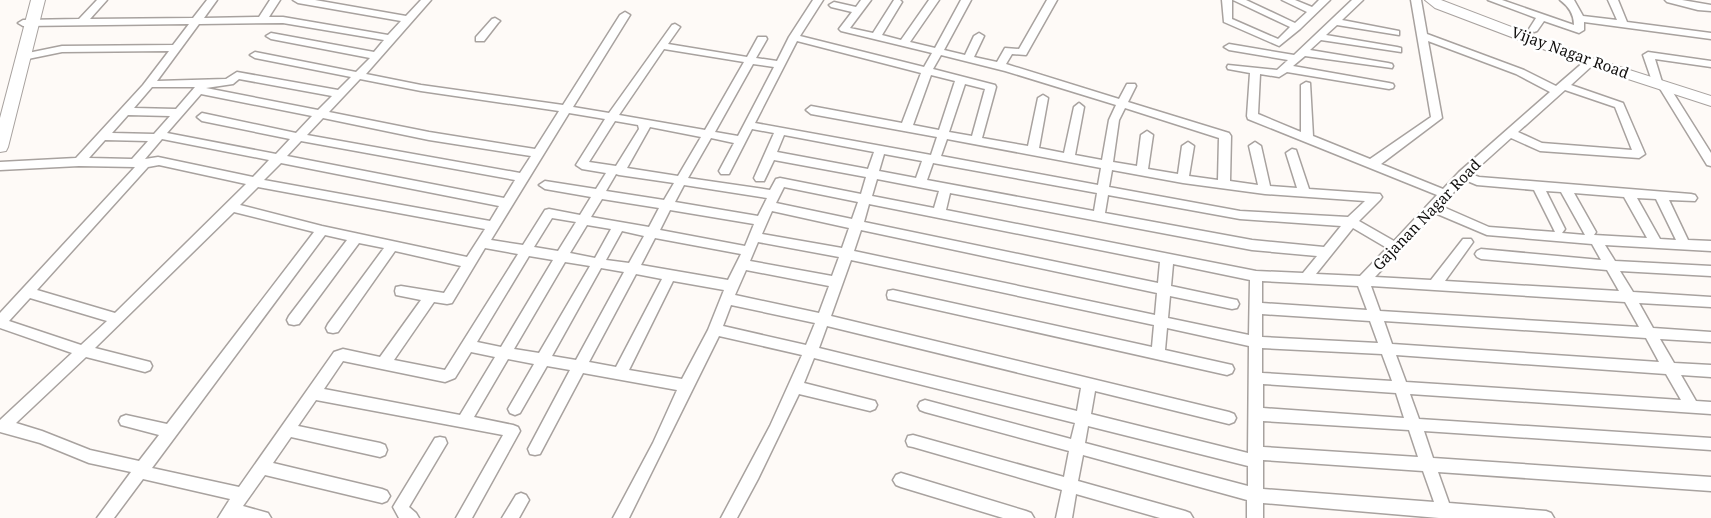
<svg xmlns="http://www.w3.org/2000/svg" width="1711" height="518" viewBox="0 0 1711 518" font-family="'Noto Serif',serif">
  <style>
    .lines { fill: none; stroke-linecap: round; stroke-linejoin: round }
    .street-casing { stroke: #a8a29f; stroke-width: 3 }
    .secondary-casing { stroke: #a8a29f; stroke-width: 2 }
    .street { fill: #fff; fill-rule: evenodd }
    .secondary { fill: #fff; fill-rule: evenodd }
    .labels { text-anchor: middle; stroke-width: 5; stroke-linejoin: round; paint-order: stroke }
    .street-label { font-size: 15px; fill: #100e0d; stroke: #fff }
  </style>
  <rect width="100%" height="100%" fill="#fefaf7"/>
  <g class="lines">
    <!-- street casing -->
    <g class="street-casing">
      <path id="street" d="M97,0H107L90,19L193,18L207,0H217L204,18L259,17L270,0H280L269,17H283L388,35L401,21L298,3L293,0H315L406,16L421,0H431L366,74L421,85L563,105L620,15L625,12L630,15L573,107L609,113L672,25L675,24L680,27L668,44L747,57L758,37H766L767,39L756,58L777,61L789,37L813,0H823L800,36L924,67L932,53L841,31L839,29L852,12L831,7L829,5L834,2L856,7L861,0H871L850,28L873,33L894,0H900L902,2L882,35L901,40L929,0H939L910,42L935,48L961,0H971L944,50L965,55L974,36L979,33L984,36L974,57L997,62L1005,48L1019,49L1047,0H1057L1026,55L1012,54L1006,64L1119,99L1127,84H1135L1136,86L1128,102L1229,133L1231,136L1230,181L1258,185L1249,146L1255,142L1261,146L1270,186L1297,188L1286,153L1292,149L1296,150L1309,189L1380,194L1382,197L1380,200L1359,221L1394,241L1437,195L1248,119L1247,116L1250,73L1228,69L1227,67L1228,65L1277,70L1288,60L1229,50L1224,47L1229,44L1294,55L1352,0H1363L1342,20L1399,31V35L1337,25L1326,35L1397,47L1401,48V52L1321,40L1310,50L1388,63L1392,64L1393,66L1392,68L1305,56L1293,66L1389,83L1393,84L1394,86L1393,88L1389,89L1287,72L1279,77L1260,74L1258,114L1301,132V85L1306,82L1310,83L1313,136L1370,159L1431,117L1411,0H1421L1427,34L1524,70L1556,86L1586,60H1594L1595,62L1594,64L1571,85L1623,103L1645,154L1639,158L1540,151L1511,138L1471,174L1479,177L1691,194L1695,195L1697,198L1695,201L1669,200L1688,240L1711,241V251L1605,245L1615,261L1711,266V276L1620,271L1633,292L1711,297V307L1639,303L1653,328L1711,332V342L1660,339L1674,363L1711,365V377L1681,375L1696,401L1711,402V414L1410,394L1419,419L1711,438V450L1424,431L1433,458L1711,477V491L1438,472L1449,503L1546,511L1551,513L1554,518H1439L1263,503V518H1247V500L1083,455L1078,481L1185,511L1190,513L1193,518H1160L1076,494L1072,518H1056L1062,490L913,447L908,446L906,441L908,436L913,435L1064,477L1069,451L925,412L920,410L918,406L920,402L925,400L1071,439L1075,423L814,358L804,383L875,401L877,405L875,409L870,411L799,394L758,479L737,518H721L770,426L802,355L719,336L629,518H613L653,443L677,390L583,373L540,454L535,455L530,454L528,449L570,370L547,366L520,413L515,415L510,413L508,409L534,364L508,359L474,417L513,425L518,427L520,431L472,518H456L503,435L316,400L298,426L380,443L385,445L387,450L385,455L380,457L291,437L273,463L382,489L387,491L390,496L387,501L382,503L265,475L243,506L268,513L271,518H218L230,499L143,479L114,518H97L131,472L89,463L40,443L0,432V420L72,353L0,328V313L135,167L79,166L0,170V162L76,158L143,85L169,51L62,52L23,60L18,57L23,54L62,46L173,45L189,24L23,26L18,23L23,20L79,19ZM283,23L384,40L374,52L271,33L266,36L271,39L370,58L356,72L255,52L250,55L255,58L351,77L338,90L237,72L226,79L157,81L199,24ZM797,41L921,73L902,123L811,106L806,110L811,114L937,137L931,155L755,123ZM1428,41L1516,74L1550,92L1459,172L1443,189L1381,164L1442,118ZM664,49L744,62L705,130L619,115ZM941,55L1005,71L1116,105L1109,120L1102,160L1075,155L1084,107L1079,103L1074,107L1064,153L1039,148L1048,98L1043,95L1038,98L1028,146L982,138L996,87L995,85L933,69ZM753,64L774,67L738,136L715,132ZM931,75L955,81L939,130L913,125ZM239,79L332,96L318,110L206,88L233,84ZM360,79L421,91L559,111L535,149L429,132L329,112ZM965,84L985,89L972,136L949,132ZM152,87H195L176,109L134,108ZM1565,90L1615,107L1632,150L1542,143L1518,132ZM201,94L312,116L296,133L202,113L197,117L202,121L290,139L276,154L167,133ZM1125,108L1219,138L1218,180L1189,176L1194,146L1188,142L1182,146L1178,174L1148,169L1153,135L1147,131L1141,135L1137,166L1113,162L1119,120ZM569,113L605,119L576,165L582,169L606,173L596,189L545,181L539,185L545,189L591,197L580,215L549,209L545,210L523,245L491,240ZM128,115L170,116L154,134L112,133ZM323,118L429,140L531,156L520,173L307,135ZM615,121L638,125L639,129L616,166L589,162ZM650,127L701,137L678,176L627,168ZM752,129L774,133L754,178L756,181H764L774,160L866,177L861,194L780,178L776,179L770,190L688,178L711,138L734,143L719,171L721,174H729ZM784,135L874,152L868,169L777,152ZM162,139L269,160L253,177L158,157L145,159ZM947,139L1101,168L1098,185L941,156ZM105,140L148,141L132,159L89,158ZM301,141L515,180L504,198L287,156ZM884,154L922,161L916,178L879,171ZM281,163L499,206L490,221L264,180ZM933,163L1097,193L1094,211L927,180ZM159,165L246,184L115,313L37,290L148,167ZM1112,170L1183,183L1265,194L1365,201L1348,217L1240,211L1109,187ZM616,174L619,175L674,183L664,200L606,191ZM877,179L939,191L934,208L872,196ZM1465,180L1477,185L1534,190L1555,232L1489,227L1441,206ZM684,185L767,198L758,216L675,202ZM258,187L485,229L467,257L322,226L240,205ZM784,187L858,202L852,219L776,203ZM1546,191L1561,192L1585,235L1562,233L1565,229ZM950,193L1252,250L1317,256L1303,273L1256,271L946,210ZM1574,193L1624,197L1647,238L1594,235L1596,232ZM1108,195L1240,219L1341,226L1324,247L1252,240L1105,213ZM1637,198L1656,199L1676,240L1660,239ZM602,199L659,208L649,227L591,217ZM869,204L1160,262L1158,283L864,222ZM670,210L754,224L745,246L660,230ZM772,211L849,228L842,248L762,234ZM234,212L314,232L167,424L126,415L121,417L119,421L121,425L159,435L139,461L90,450L42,431L16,423L86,357L145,372L150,370L152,366L150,362L95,348ZM1435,213L1487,235L1592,244L1601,260L1481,249L1477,251L1475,254L1477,257L1481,259L1607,270L1619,291L1445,281L1473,242L1471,239H1463L1431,280L1375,277ZM552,218L576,222L558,251L534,247ZM587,225L611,229L595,258L570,253ZM1353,228L1387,248L1360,276L1316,274ZM861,230L1157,293L1155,315L854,251ZM622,231L644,236L629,263L606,260ZM325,235L347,240L289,316L287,320L289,324L294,325L299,324L359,243L384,248L328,324L326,328L328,332L333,333L338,332L395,251L461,266L444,293L401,286L396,287L395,291L396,295L421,300L380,357L343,349L334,352L239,487L152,468ZM655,238L741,254L728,280L641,265ZM758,242L839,257L832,276L750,261ZM485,248L518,254L445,370L394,360L434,302L447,304L452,303ZM529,256L553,260L501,347L477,342ZM851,260L1154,325L1152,347L893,290L888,291L887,295L888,299L893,300L1227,375L1232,373L1234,369L1232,365L1165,350L1167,328L1249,346L1248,453L1091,414L1095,391L1229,424L1234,422L1236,418L1234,414L1229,412L831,316ZM565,262L590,266L539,353L514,349ZM1173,264L1250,280L1249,335L1168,318L1170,296L1232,309L1237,308L1239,304L1237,300L1232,299L1171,286ZM601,268L624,272L576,360L552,356ZM746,270L829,286L819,313L735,295ZM636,274L662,279L616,367L589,362ZM673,281L724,290L708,330L682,379L629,370ZM1262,281L1358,286L1367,310L1262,303ZM1371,286L1625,302L1639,327L1380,311ZM30,298L107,321L81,345L9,321ZM731,305L815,323L806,345L723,326ZM1262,314L1370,321L1378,343L1262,337ZM1384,321L1646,338L1659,362L1392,344ZM827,326L1081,388L1077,411L819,348ZM1262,348L1382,354L1392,381L1262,373ZM471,352L495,357L460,415L324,389L343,361L445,382L455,378ZM1396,355L1666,374L1681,400L1406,382ZM1263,384L1396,393L1404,418L1263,408ZM1263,421L1409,430L1418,457L1263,447ZM1088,426L1248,466V486L1085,443ZM1263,460L1423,471L1434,502L1263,489Z
        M1222,0H1232V19L1278,39L1290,27L1233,0H1246L1295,23L1307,12L1282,0H1295L1312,7L1319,0H1330L1300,29L1279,46L1224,22Z
        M1488,0H1502L1574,25C1574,13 1568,6 1560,0H1574L1583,16L1617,20L1608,0H1618L1627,22L1711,33V39L1584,22V30L1579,33L1544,21L1537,31L1534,32L1529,29L1536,18Z
        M1665,0H1682L1711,5V11L1698,10L1667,2Z
        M495,18L500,21L498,23L484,41H476V37L492,19Z
        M1648,52L1711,61V67L1655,59L1662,82L1667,83L1711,153V166L1707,165L1659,87L1653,84L1643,55Z
        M440,437L445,438L447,443L409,507L416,513L419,518H399L393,507L396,502L435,438Z
        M901,473L1026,511L1031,513L1034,518H1003L901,487L896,485L893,480L896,475Z
        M521,493L526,495L529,500L519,518H502L516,495Z"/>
    </g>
    <!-- secondary casing -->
    <g class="secondary-casing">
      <path id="secondary" d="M31,0H45L8,147L6,151L0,152V118Z
        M1425,0H1441L1595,59L1711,96V106L1585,65L1435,8Z"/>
    </g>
    <!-- street -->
    <use href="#street" class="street"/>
    <!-- secondary -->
    <use href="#secondary" class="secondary"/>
  </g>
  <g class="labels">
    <!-- street labels -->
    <g class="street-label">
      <text transform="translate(1570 53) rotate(20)" y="5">Vijay Nagar Road</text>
      <text transform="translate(1427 215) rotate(-46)" y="5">Gajanan Nagar Road</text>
    </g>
  </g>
</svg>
